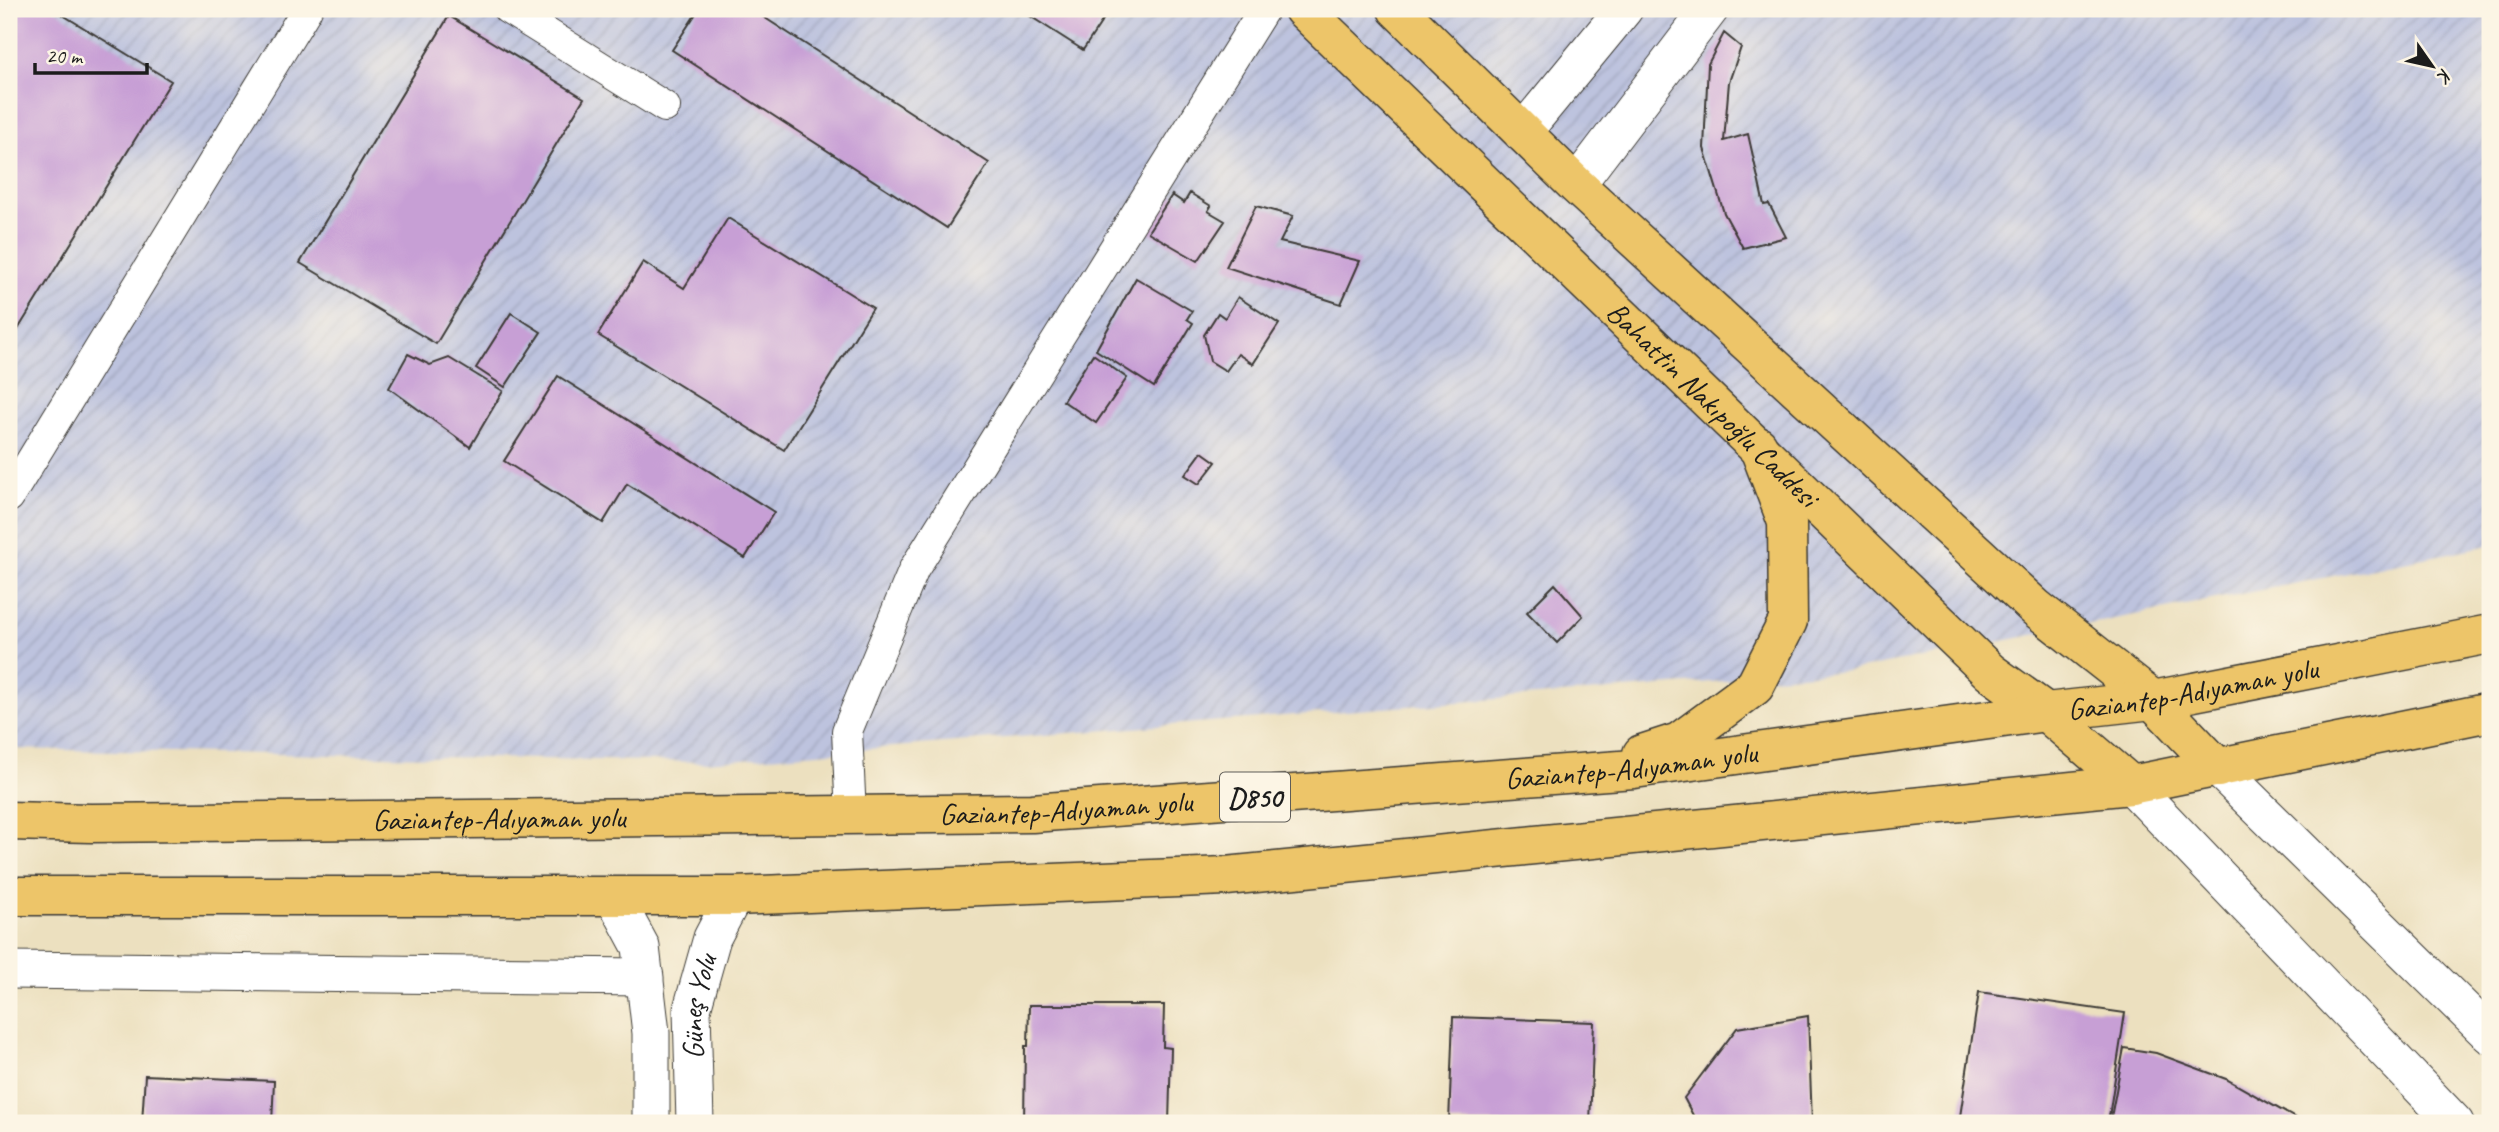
<svg xmlns="http://www.w3.org/2000/svg" width="2499" height="1132" viewBox="0 0 2499 1132" font-family="Caveat,sans-serif">
  <style>
    .industrial { fill: url(#industrial-furrows) }
    .building { fill: #c79fd5 }
    .lines { fill: none; stroke-linecap: round; stroke-linejoin: round }
    .minor-casing { stroke: #3b3934; stroke-width: 32 }
    .tertiary-casing { stroke: #3b3934; stroke-width: 39 }
    .primary-casing { stroke: #3b3934; stroke-width: 41 }
    .trunk-casing { stroke: #3b3934; stroke-width: 41 }
    .minor { stroke: #fff; stroke-width: 30 }
    .tertiary { stroke: #fff; stroke-width: 37 }
    .primary { stroke: #edc569; stroke-width: 38 }
    .trunk { stroke: #edc569; stroke-width: 38 }
    .labels { text-anchor: middle; stroke-width: 6; stroke-linejoin: round; paint-order: stroke }
    .shield { fill: #fcf5e5; stroke: #5f5d58; stroke-width: 2 }
    .shield-label { font-size: 28px; font-weight: bold; fill: #1c1c1c }
    .street-label { font-size: 30px; fill: #1c1c1c; stroke: #fcf5e5 }
  </style>
  <defs>
    <pattern id="industrial-furrows" width="10" height="10" patternUnits="userSpaceOnUse" patternTransform="scale(1.75)"><rect width="10" height="10" fill="#bdc3de"/><path d="M-1 1l2-2M0 10L10 0M9 11l2-2" fill="none" stroke="#a2a7be"/></pattern>
  </defs>
  <rect width="100%" height="100%" fill="#fcf5e5"/>
  <filter id="ink" filterUnits="userSpaceOnUse"><feTurbulence type="fractalNoise" baseFrequency=".0143" numOctaves="2"/><feDisplacementMap in="SourceGraphic" scale="14" xChannelSelector="R" yChannelSelector="G"/><feConvolveMatrix kernelMatrix="1 2 1 2 8 2 1 2 1" color-interpolation-filters="sRGB"/></filter>
  <filter id="wash" filterUnits="userSpaceOnUse"><feTurbulence type="fractalNoise" baseFrequency=".00686" numOctaves="4" result="noise"/><feDisplacementMap in="SourceGraphic" scale="28" xChannelSelector="R" yChannelSelector="G"/><feGaussianBlur stdDeviation="1.57" result="paint"/><feColorMatrix in="noise" values="0 0 0 0 0 0 0 0 0 0 0 0 0 0 0 0 0 1.4 0 .05"/><feComposite in="paint" operator="in"/></filter>
  <g filter="url(#wash)">
    <rect width="100%" height="100%" fill="#ece0bf"/>
    <!-- industrial -->
    <path class="industrial" d="M9,9H2490V545L1850,671L705,762L9,749Z"/>
    <g id="blocks">
      <!-- building -->
      <path class="building" d="M9,9H53L171,81L9,344Z
        M699,9H766L762,16L989,163L947,228L672,50Z
        M1019,9H1110L1083,50Z
        M449,16L584,98L436,344L300,263Z
        M1724,33L1741,47L1729,82L1724,141L1748,134L1764,205L1769,204L1786,237L1743,248L1724,213L1704,148L1708,64Z
        M1190,193L1211,206L1208,211L1225,221L1198,261L1148,232L1172,195L1184,203Z
        M1256,206L1293,216L1280,242L1360,261L1341,304L1226,267Z
        M728,218L873,308L784,450L598,335L643,262L684,288Z
        M1136,278L1192,311L1187,319L1193,323L1154,387L1096,350Z
        M1238,297L1279,324L1253,364L1238,354L1226,371L1210,361L1204,335L1218,313L1225,318Z
        M511,313L541,332L505,387L476,368Z
        M408,354L430,365L449,358L503,391L470,447L389,388Z
        M1093,354L1127,378L1096,423L1063,401Z
        M558,376L774,512L745,558L627,484L603,523L504,461Z
        M1202,452L1216,462L1199,484L1185,475Z
        M1555,584L1583,616L1557,643L1527,612Z
        M1979,992L2125,1013L2108,1123H1959Z
        M1029,1005H1164L1163,1047L1171,1048L1169,1123H1024L1025,1046H1028Z
        M1808,1016L1812,1123H1697L1684,1098L1737,1028Z
        M1453,1017L1594,1022L1590,1123H1449Z
        M2124,1048L2156,1053L2226,1079L2304,1123H2110Z
        M145,1075L274,1081L272,1123H142Z"/>
    </g>
  </g>
  <g filter="url(#ink)">
    <use href="#blocks" fill-opacity="0" stroke="#3b3934" stroke-width="2"/>
    <g class="lines">
      <!-- minor casing -->
      <g class="minor-casing">
        <path id="minor" d="M508,9L665,107
          M9,497L307,9
          M851,815L847,731L914,569L1264,9"/>
      </g>
      <!-- tertiary casing -->
      <g class="tertiary-casing">
        <g id="tertiary">
          <path d="M1522,133L1624,9"/>
          <path d="M1576,185L1710,9"/>
          <path d="M2218,768L2490,1035"/>
          <path d="M2131,785L2455,1123"/>
          <path d="M614,897L641,947L651,1033V1123"/>
          <path d="M9,970L645,977"/>
          <path id="s1" d="M695,1123L692,1009L712,938L734,896"/>
        </g>
      </g>
      <!-- primary casing -->
      <g class="primary-casing">
        <g id="primary">
          <path id="s2" d="M1303,9L1990,672L2046,712L2131,785"/>
          <path d="M1397,9L1576,185L2036,608L2153,700L2218,768"/>
        </g>
      </g>
      <!-- trunk casing -->
      <g class="trunk-casing">
        <g id="trunk">
          <path d="M1642,754L1679,742L1755,686L1788,621L1787,522L1758,446"/>
          <path id="s3" d="M9,821L91,823L1032,813L1634,769L2046,712L2153,700L2490,634"/>
          <path d="M9,896H734L1226,876L2131,785L2490,712"/>
        </g>
      </g>
      <!-- minor -->
      <use href="#minor" class="minor"/>
      <!-- tertiary -->
      <use href="#tertiary" class="tertiary"/>
      <!-- primary -->
      <use href="#primary" class="primary"/>
      <!-- trunk -->
      <use href="#trunk" class="trunk"/>
    </g>
  </g>
  <g class="labels">
    <!-- shield labels -->
    <rect class="shield" x="1220" y="772.5" width="70" height="49" rx="5"/>
    <g class="shield-label">
      <text x="1255" y="807">D850</text>
    </g>
    <!-- street labels -->
    <g class="street-label">
      <text dy="10" stroke="none"><textPath href="#s2" startOffset="569">Bahattin Nakıpoğlu Caddesi</textPath></text>
      <text dy="10" stroke="none"><textPath href="#s3" startOffset="2191">Gaziantep-Adıyaman yolu</textPath></text>
      <text dy="10" stroke="none"><textPath href="#s3" startOffset="1624">Gaziantep-Adıyaman yolu</textPath></text>
      <text dy="10" stroke="none"><textPath href="#s3" startOffset="1057">Gaziantep-Adıyaman yolu</textPath></text>
      <text dy="10" stroke="none"><textPath href="#s3" startOffset="490">Gaziantep-Adıyaman yolu</textPath></text>
      <text dy="10" stroke="none"><textPath href="#s1" startOffset="117">Güneş Yolu</textPath></text>
    </g>
  </g>
  <!-- margin -->
  <rect width="2499" height="1132" fill="none" stroke="#fcf5e5" stroke-width="35"/>
  <!-- north arrow -->
  <g transform="translate(2432 66) rotate(124)" stroke="#fcf5e5" stroke-width="5" paint-order="stroke">
  <path d="M0-5L12 26L0 18L-12 26Z" fill="#1c1c1c"/>
  <text y="-10" font-size="19" font-weight="bold" text-anchor="middle" fill="#1c1c1c">K</text>
  </g>
  <!-- scale -->
  <path d="M35 63v10h112v-10" fill="none" stroke="#1c1c1c" stroke-width="3.5"/>
  <text x="46" y="63" font-size="21" fill="#1c1c1c" stroke="#fcf5e5" stroke-width="5" paint-order="stroke">20 m</text>
</svg>
